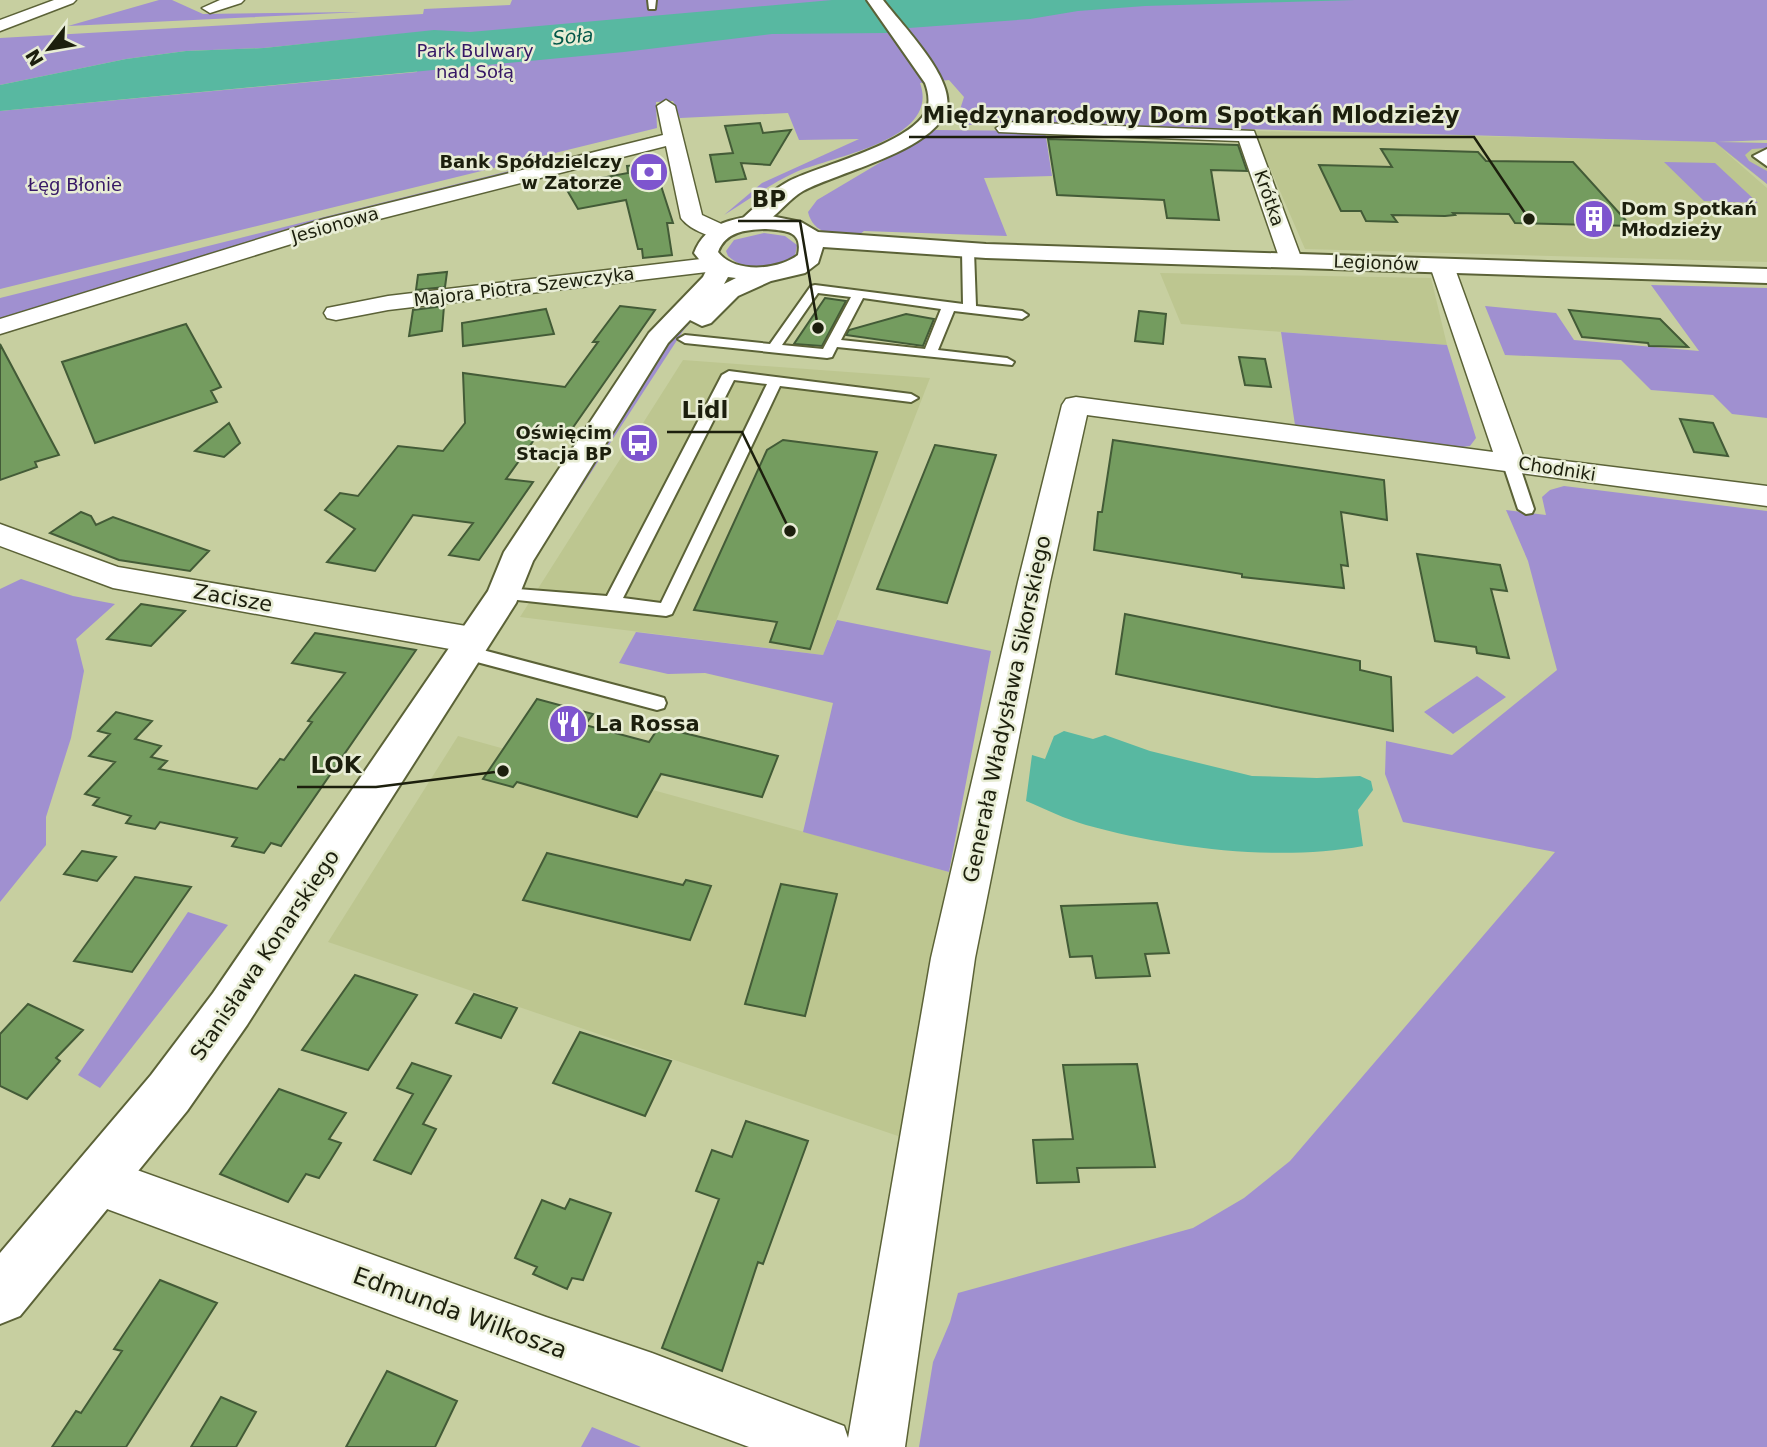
<svg xmlns="http://www.w3.org/2000/svg" width="1767" height="1447" viewBox="0 0 1767 1447" font-family="'DejaVu Sans',sans-serif">
  <style>
    .built { fill: #bdc690 }
    .green { fill: #a090d0 }
    .water { fill: #58b8a1 }
    .building { fill: #749c5f; stroke: #435b37; stroke-width: 2 }
    .lines { fill: none; stroke-linecap: round; stroke-linejoin: round }
    .service-casing { stroke: #5b6237; stroke-width: 4 }
    .minor-casing { stroke: #5b6237; stroke-width: 3 }
    .tertiary-casing { stroke: #5b6237; stroke-width: 4 }
    .primary-casing { stroke: #5b6237; stroke-width: 4 }
    .service { fill: #fff; fill-rule: evenodd }
    .minor { fill: #fff; fill-rule: evenodd }
    .tertiary { fill: #fff; fill-rule: evenodd }
    .primary { fill: #fff; fill-rule: evenodd }
    .labels { text-anchor: middle; stroke-width: 5; stroke-linejoin: round; paint-order: stroke }
    .far-park-label { font-size: 18px; fill: #361765; stroke: #e8edd5 }
    .far-poi-label { font-size: 18px; font-weight: bold; fill: #1c1f0d; stroke: #e8edd5; text-anchor: end }
    .far-street-label { font-size: 18px; fill: #1c1f0d; stroke: #e8edd5 }
    .far-water-label { font-size: 19px; font-style: italic; fill: #015748; stroke: #e8edd5 }
    .street-label { font-size: 21px; fill: #1c1f0d; stroke: #e8edd5 }
    .poi-label { font-size: 21px; font-weight: bold; fill: #1c1f0d; stroke: #e8edd5; text-anchor: start }
    .near-street-label { font-size: 24px; fill: #1c1f0d; stroke: #e8edd5 }
    .leader { fill: none; stroke: #1c1f0d; stroke-width: 2.5 }
    .callout-dot { fill: #1c1f0d; stroke: #e8edd5; stroke-width: 2.5 }
    .callout-label { font-size: 23px; text-anchor: middle; font-weight: bold; fill: #1c1f0d; stroke: #e8edd5; stroke-width: 5; stroke-linejoin: round; paint-order: stroke }
  </style>
  <rect width="100%" height="100%" fill="#c7cfa0"/>
  <!-- built -->
  <path class="built" d="M1254,131L1767,143V184L1721,148L1767,188V262L1305,249Z
    M1160,273L1431,278L1447,345L1181,324Z
    M683,360L930,378L823,655L520,617Z
    M458,736L949,872L901,1137L328,942Z"/>
  <!-- green -->
  <path class="green" d="M159,0H172L203,14L361,12L68,26Z
    M512,0H1767V140L1717,142L1767,143V148L1752,149L1745,155L1749,161L1767,171V184L1715,142L1062,124L964,125L957,119L964,97L949,80L920,83C941,141 831,156 794,173C770,184 747,201 724,215L762,183L859,139L799,140L788,113L680,118L673,101L656,102L657,128L0,289V111L417,72L422,32L264,48L186,51L126,59L0,85V38L423,14L424,9L510,5Z
    M935,130L1045,131L1052,176L984,178L1007,236L864,231L855,238C835,236 813,234 808,212L817,200Z
    M545,162L548,164L0,322V298Z
    M1664,162L1715,163L1758,203L1704,201Z
    M764,233L785,236L797,245L795,256C776,270 746,273 728,256L726,251L734,240Z
    M1651,285L1767,288V418L1732,414L1713,395L1651,390L1621,360L1505,355L1485,306L1556,313L1574,340L1699,351Z
    M696,316L683,331L525,574L538,547L657,361C664,339 677,326 696,316Z
    M1281,332L1447,345L1476,438L1470,446L1448,449L1295,425Z
    M1564,486L1767,511V1447H919L933,1362L950,1322L958,1293L1193,1228L1244,1198L1290,1161L1555,852L1403,822L1385,774L1386,741L1452,755L1557,670L1528,561L1506,510L1546,515L1542,497L1550,490Z
    M21,579L73,596L115,604L76,639L84,671L71,738L46,817V845L0,902V589Z
    M837,620L991,651L949,872L803,832L833,703L705,673L668,674L619,663L636,632L823,655Z
    M1477,676L1506,697L1453,734L1424,712Z
    M188,912L228,925L100,1088L78,1075Z
    M592,1427L641,1447H581Z"/>
  <!-- water -->
  <path class="water" d="M832,0H1355L1145,6L1078,11L1030,19L909,28L887,33L772,34L624,52L0,111V85L126,59L186,51L264,48L434,30L470,32Z
    M1064,731L1093,739L1105,735L1150,751L1252,776L1317,778L1360,776L1371,781L1373,790L1358,810L1363,846C1277,862 1169,848 1086,825C1065,819 1045,809 1026,801L1032,755L1045,759L1054,736Z"/>
  <!-- building -->
  <path class="building" d="M760,123L763,133L791,130L770,165L741,163L746,179L716,182L710,155L733,153L725,126Z
    M1048,139L1238,145L1247,171L1211,170L1219,220L1167,218L1164,200L1057,195Z
    M1381,149L1478,152L1486,161L1573,162L1631,226L1515,223L1509,214L1453,213L1455,215L1445,216L1392,215L1397,222L1366,221L1361,211H1341L1319,165L1392,167Z
    M654,164L673,223H667L672,255L643,258L642,249H638L626,200L578,209L564,185L628,173L627,166Z
    M447,272L445,287L416,290L418,275Z
    M825,298L846,301L822,346L794,344Z
    M444,306L442,331L409,336L413,310Z
    M620,306L655,310L567,436L539,433L506,479L533,482L479,560L449,555L473,523L413,515L375,571L327,562L355,529L325,510L340,493L358,496L398,446L443,451L465,423L463,373L565,387L598,342H593Z
    M546,309L554,334L463,346L462,323Z
    M1569,310L1660,319L1688,347L1649,346L1648,343L1582,337Z
    M1139,311L1166,314L1163,344L1135,341Z
    M906,314L934,319L923,346L846,335L849,330Z
    M186,324L221,387L211,391L217,402L95,443L62,362Z
    M0,344L59,455L35,462L37,467L0,480Z
    M1239,357L1265,359L1271,387L1245,385Z
    M1680,419L1713,423L1728,456L1694,452Z
    M229,423L240,443L224,457L195,451Z
    M783,440L877,452L810,649L770,642L777,622L694,610L767,450Z
    M1113,440L1384,480L1387,520L1341,512L1348,566L1341,565L1344,588L1242,577V574L1094,550L1098,512H1102Z
    M935,445L996,455L947,603L877,589Z
    M81,512L91,516L96,525L113,517L209,551L190,571L119,560L50,533Z
    M1417,554L1500,565L1507,591L1491,589L1509,658L1477,653L1476,647L1435,641Z
    M141,604L185,611L151,646L107,639Z
    M1125,614L1360,661V670L1391,677L1393,731L1116,674Z
    M315,633L416,650L281,846L271,843L264,853L232,846L237,838L160,822L155,829L126,823L131,816L93,805L99,798L85,794L115,762L89,756L110,734L98,731L116,712L152,721L135,739L161,746L151,757L167,761L159,769L257,789L280,759L284,760L312,722L308,721L345,673L292,663Z
    M537,699L593,714L585,725L649,742L659,727L778,756L762,797L661,774L637,817L517,782L513,787L483,779Z
    M82,851L116,857L97,881L64,874Z
    M547,853L683,885L686,880L711,886L690,940L523,900Z
    M135,877L191,887L132,972L74,961Z
    M781,884L837,894L805,1016L745,1004Z
    M1157,903L1169,953L1145,954L1150,976L1096,978L1092,956L1070,957L1061,906Z
    M355,975L417,995L368,1070L302,1050Z
    M474,994L517,1008L501,1038L456,1023Z
    M28,1004L83,1030L56,1058L60,1061L27,1099L0,1086V1034Z
    M580,1032L671,1061L645,1116L553,1083Z
    M412,1063L451,1076L423,1124L436,1129L411,1174L374,1160L413,1094L397,1088Z
    M1137,1064L1155,1167L1077,1168L1079,1182L1037,1183L1033,1140L1073,1139L1063,1065Z
    M279,1089L346,1113L329,1139L341,1143L330,1161L319,1178L306,1174L288,1202L220,1174Z
    M746,1121L808,1141L763,1264L758,1262L722,1371L662,1348L719,1199L696,1191L712,1150L732,1157Z
    M570,1199L611,1213L583,1280L572,1278L567,1289L533,1274L537,1267L515,1258L542,1200L565,1209Z
    M160,1280L217,1303L126,1447H52L76,1411L81,1413L122,1351L114,1349Z
    M387,1371L457,1401L435,1447H346Z
    M221,1397L256,1412L236,1447H191Z"/>
  <g class="lines">
    <!-- service casing -->
    <g class="service-casing">
      <path id="service" d="M648,0H656L655,9H649Z
        M1767,149V166L1753,156Z
        M968,247L974,251L976,306L1022,311L1028,315L1022,319L954,311L938,350L1007,358L1014,362L1012,365L837,347L832,357L827,358L685,343L678,339L685,335L770,344L811,286L815,285L963,304L962,251ZM818,293L851,297L823,349L782,345ZM863,298L941,309L925,349L841,340Z
        M729,371L911,394L918,398L911,402L780,386L672,614L666,616L498,598L495,594L504,588L607,596L722,375ZM734,380L767,384L661,603L623,598Z
        M1511,459L1519,464L1534,509L1532,513L1526,514L1518,509L1503,464Z
        M464,645L657,696L664,698L666,703L664,708L657,710L458,657L455,652L458,647Z"/>
    </g>
    <!-- minor casing -->
    <g class="minor-casing">
      <path id="minor" d="M54,0H76L73,3L0,31V20Z
        M220,0H244L241,3L210,13L202,8Z
        M666,100L675,106L702,215L728,227L731,232L728,237C714,240 690,230 681,218L666,146L340,229L0,334V319L324,219L663,135L657,106Z
        M1006,122L1254,131L1302,260L1299,265H1283L1280,260L1239,141L999,132L996,128Z
        M712,255L720,257L724,262L715,270L707,272L388,310L336,320L327,318L324,313L327,308L388,296L701,259Z
        M1442,259L1450,261L1454,266L1523,456L1767,486V506L1087,415L1050,582L975,958L905,1447H749L80,1199L73,1181L80,1163L98,1156L546,1317L652,1353L844,1426L848,1438L931,958L1018,582L1062,405L1066,399L1076,397L1493,452L1430,266L1434,261Z
        M0,524L118,567L472,627L484,631L489,640L484,649L472,653L113,588L0,546Z"/>
    </g>
    <!-- tertiary casing -->
    <g class="tertiary-casing">
      <path id="tertiary" d="M867,0H883C901,24 953,76 947,107C938,150 838,172 803,191C784,201 766,234 743,228L740,223L743,218C757,205 772,190 789,181C821,165 914,143 927,109C930,101 928,91 925,83Z"/>
    </g>
    <!-- primary casing -->
    <g class="primary-casing">
      <path id="primary" d="M766,215L801,222L818,232L986,244L1767,269V283L986,258L823,247L818,263L805,273L771,281L738,296L711,323L702,326L690,320L668,343L533,561L516,603L247,1025L187,1111L20,1316L0,1324V1253L151,1075L213,993L488,591L504,552L649,333L703,277L707,269L694,253C706,222 735,217 766,215ZM766,229C786,231 803,230 798,255C778,270 735,274 718,252C726,231 746,230 766,229ZM728,277L736,278L724,284Z"/>
    </g>
    <!-- service -->
    <use href="#service" class="service"/>
    <!-- minor -->
    <use href="#minor" class="minor"/>
    <!-- tertiary -->
    <use href="#tertiary" class="tertiary"/>
    <!-- primary -->
    <use href="#primary" class="primary"/>
  </g>
  <!-- icons -->
  <defs>
    <g id="bank-disc" transform="scale(2.0125)"><circle r="9.5" fill="#7e55ce" stroke="#e8edd5"/><path d="M-6-4H6V4H-6ZM0-2.3a2.3 2.3 0 1 0 0 4.6a2.3 2.3 0 1 0 0-4.6Z" fill="#fff"/></g>
    <g id="building-disc" transform="scale(2.0125)"><circle r="9.5" fill="#7e55ce" stroke="#e8edd5"/><path d="M-4-6H4V6H1V3H-1V6H-4ZM-2.5-4.3h1.7v1.8h-1.7ZM.8-4.3h1.7v1.8H.8ZM-2.5-1h1.7V.8h-1.7ZM.8-1h1.7V.8H.8Z" fill="#fff"/></g>
    <g id="bus-disc" transform="scale(2.0125)"><circle r="9.5" fill="#7e55ce" stroke="#e8edd5"/><path d="M-5-6H5V4H4V6H2V4H-2V6H-4V4H-5ZM-3.5-4V0h7V-4ZM-3.5 1.2v1.5H-2V1.2ZM2 1.2v1.5H3.5V1.2Z" fill="#fff"/></g>
    <g id="restaurant-disc" transform="scale(2.0125)"><circle r="9.5" fill="#7e55ce" stroke="#e8edd5"/><path d="M-5-6h1v4h1v-4h1v4h1v-4h1v5L-1.5 .5V6h-2V.5L-5-1ZM5-6V6H3V1.5H1.5Q1.5-4 5-6Z" fill="#fff"/></g>
  </defs>
  <g fill-rule="evenodd">
    <use href="#bank-disc" x="649" y="172"/>
    <use href="#building-disc" x="1594" y="219"/>
    <use href="#bus-disc" x="639" y="443"/>
    <use href="#restaurant-disc" x="568" y="724"/>
  </g>
  <g class="labels">
    <!-- far-park labels -->
    <g class="far-park-label">
      <text x="475" y="57">Park Bulwary<tspan x="475" dy="21">nad Sołą</tspan></text>
      <text x="75" y="191">Łęg Błonie</text>
    </g>
    <!-- far-poi labels -->
    <g class="far-poi-label">
      <text x="622" y="168">Bank Spółdzielczy<tspan x="622" dy="21">w Zatorze</tspan></text>
      <text x="1621" y="215" text-anchor="start">Dom Spotkań<tspan x="1621" dy="21">Młodzieży</tspan></text>
      <text x="612" y="439">Oświęcim<tspan x="612" dy="21">Stacja BP</tspan></text>
    </g>
    <!-- far-street labels -->
    <g class="far-street-label">
      <text transform="translate(1269 198) rotate(71)" y="6">Krótka</text>
      <text transform="translate(335 225) rotate(-16)" y="6">Jesionowa</text>
      <text transform="translate(1376 263) rotate(2)" y="6">Legionów</text>
      <text transform="translate(524 287) rotate(-7)" y="6">Majora Piotra Szewczyka</text>
      <text transform="translate(1557 469) rotate(9)" y="6">Chodniki</text>
    </g>
    <!-- far-water labels -->
    <g class="far-water-label">
      <text transform="translate(573 36) rotate(-5)" y="7">Soła</text>
    </g>
    <!-- street labels -->
    <g class="street-label">
      <text transform="translate(233 598) rotate(10)" y="7">Zacisze</text>
      <text transform="translate(1007 709) rotate(-78)" y="7">Generała Władysława Sikorskiego</text>
      <text transform="translate(265 955) rotate(-56)" y="7">Stanisława Konarskiego</text>
    </g>
    <!-- poi labels -->
    <g class="poi-label">
      <text x="595" y="731">La Rossa</text>
    </g>
    <!-- near-street labels -->
    <g class="near-street-label">
      <text transform="translate(460 1313) rotate(20)" y="8">Edmunda Wilkosza</text>
    </g>
  </g>
  <!-- callouts -->
  <path class="leader" d="M1529 219L1474 137H909M818 328L800 221H738M790 531L742 432H667M503 771L376 787H297"/>
  <g class="callout-dot">
    <circle cx="1529" cy="219" r="7"/>
    <circle cx="818" cy="328" r="7"/>
    <circle cx="790" cy="531" r="7"/>
    <circle cx="503" cy="771" r="7"/>
  </g>
  <g class="callout-label">
    <text x="1191" y="123">Międzynarodowy Dom Spotkań Mlodzieży</text>
    <text x="769" y="207">BP</text>
    <text x="705" y="418">Lidl</text>
    <text x="336" y="773">LOK</text>
  </g>
  <!-- north arrow -->
  <g transform="translate(49 49) rotate(239)" stroke="#e8edd5" stroke-width="5" paint-order="stroke">
  <path d="M0-5L12 26L0 18L-12 26Z" fill="#1c1f0d"/>
  <text y="-10" font-size="19" font-weight="bold" text-anchor="middle" fill="#1c1f0d">N</text>
  </g>
</svg>
